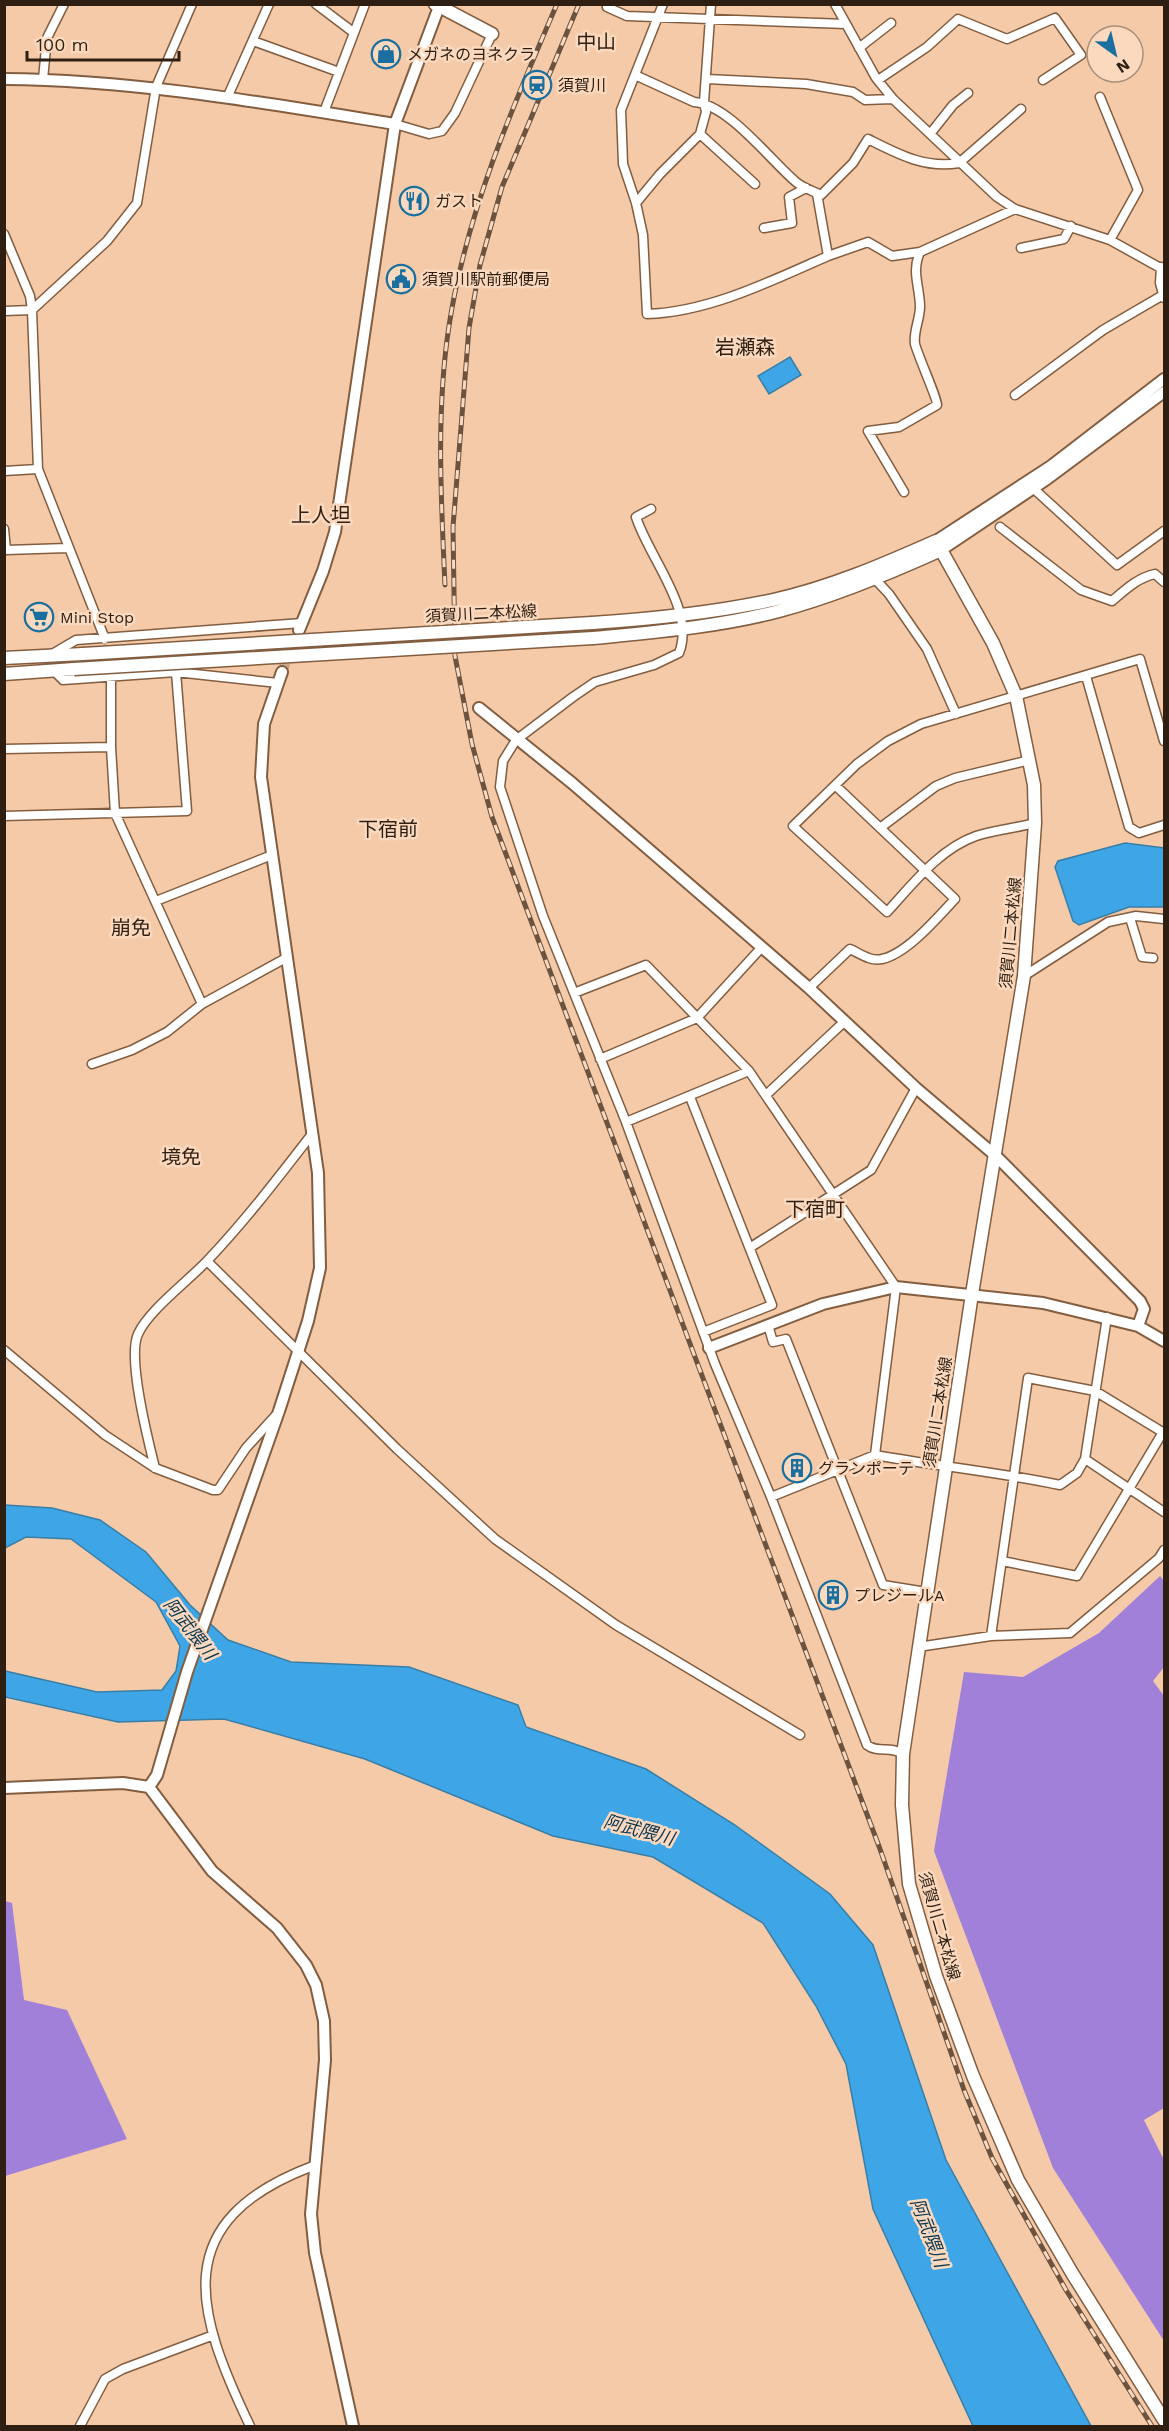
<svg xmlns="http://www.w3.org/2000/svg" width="1169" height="2431" viewBox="0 0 1169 2431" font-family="'Work Sans','Noto Sans JP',sans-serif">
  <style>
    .forest { fill: #a180da }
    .water { fill: #3ea6e6; stroke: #397ea6; stroke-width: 1.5 }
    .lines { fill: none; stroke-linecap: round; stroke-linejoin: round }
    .tertiary-tunnel { stroke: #cca88b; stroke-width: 10; stroke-dasharray: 10 5; stroke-linecap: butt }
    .minor-casing { stroke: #825d3f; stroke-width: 11 }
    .tertiary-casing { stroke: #825d3f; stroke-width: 14 }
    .secondary-casing { stroke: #825d3f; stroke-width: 15 }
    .minor { stroke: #fff; stroke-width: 8 }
    .tertiary { stroke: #fff; stroke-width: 10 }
    .secondary { stroke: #fff; stroke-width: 12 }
    .rail-casing { stroke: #6b5340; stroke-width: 5 }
    .rail { stroke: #fbd9be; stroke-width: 3; stroke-dasharray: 9; stroke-linecap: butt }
    .secondary-bridge-casing { stroke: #825d3f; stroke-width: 15; stroke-linecap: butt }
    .secondary-bridge { stroke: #fff; stroke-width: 12 }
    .labels { text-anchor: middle; stroke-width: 5; stroke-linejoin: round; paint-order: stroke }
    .poi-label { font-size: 16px; fill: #2e1f12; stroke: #fbd9be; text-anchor: start }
    .street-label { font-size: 16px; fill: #2e1f12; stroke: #fbd9be }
    .water-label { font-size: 18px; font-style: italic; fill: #093650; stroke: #fbd9be }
    .quarter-label { font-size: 20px; fill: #2e1f12; stroke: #fbd9be }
  </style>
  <rect width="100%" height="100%" fill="#f4caa9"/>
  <!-- forest -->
  <path class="forest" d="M1160,1576L1164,1581V1667L1153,1681L1164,1696V2108L1144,2120L1164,2160V2341L1053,2168L934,1851L964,1672L1023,1677L1099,1633Z
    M5,1901L12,1903L24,2000L67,2010L127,2139L5,2176Z"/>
  <!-- water -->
  <path class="water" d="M790,357L801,375L769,394L758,376Z
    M1125,843L1164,848V907H1129L1079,925L1073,921L1055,867L1058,861Z
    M5,1505L52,1508L100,1520L146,1552L190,1605L228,1640L291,1662L409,1667L518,1705L526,1727L646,1769L735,1825L830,1894L873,1945L946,2160L1091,2426H973L873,2209L846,2064L816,2006L763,1923L653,1857L553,1836L365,1759L224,1719L118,1722L5,1697V1671L97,1692L162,1690L176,1671L180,1646L156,1602L71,1539L26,1537L5,1548Z"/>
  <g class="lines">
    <!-- tertiary-tunnel -->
    <path class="tertiary-tunnel" d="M282,672L297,636"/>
    <!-- minor casing -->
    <g class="minor-casing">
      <path id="minor" d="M316,4L353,32
        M608,4L607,7L627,16L846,24
        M663,4L621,110L623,164L636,203L643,235L647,314C709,312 771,281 828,256L817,194
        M835,4L876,78L893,99L997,197L1015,209L1110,240L1164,270
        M253,41L339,72
        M859,48L891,23
        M635,75L694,102C728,104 770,160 796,182C803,188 813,191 821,195L853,163L868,139C898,154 925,169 959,163L1021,109
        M43,79L47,38L64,4
        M707,79L806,84L853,92L865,100L893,99
        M878,80L927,47L958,19L1007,39L1055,18L1081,55L1043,80
        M1100,97L1138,190L1110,240
        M227,98L269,4
        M324,112L365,4
        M395,124L429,134L442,131L455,113L492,34
        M700,134L755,184
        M930,134L953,105L968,93
        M636,203L660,174L700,134L706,112L704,102L711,4
        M764,228L792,223L789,197L806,188
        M4,234L30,296L32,310L38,469L105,639
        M1021,248L1064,239L1071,226
        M828,256L868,242L892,256L920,252L1015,209
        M1161,267L1160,283L1164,298
        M4,311L32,310L107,241L137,203L156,87L192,4
        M1015,395L1103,330L1163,295
        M4,471L38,469
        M1034,489L1117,565L1164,531
        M904,492L868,431L899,427L937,405C938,400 918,356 915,344C913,332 920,319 920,307C920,287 911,272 920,252
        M651,509L636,517C649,558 696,610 679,653L654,665L595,682L573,697L516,740L503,761L500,787L543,916L626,1122L715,1364L771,1497L867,1745C879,1754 890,1745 903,1754
        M1000,527L1081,590L1112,601C1125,590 1137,578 1155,574L1164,582
        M4,529L6,550L67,548
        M875,579L889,594L927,649L956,714
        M54,653L76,640L302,623
        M54,671L63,680L176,672L278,683
        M111,676V747L115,813L202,1004
        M1086,676L1129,827L1139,833L1164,825
        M4,749L111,747
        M4,816L187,811L176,672
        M1035,823C1016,828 994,830 976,836C939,849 912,885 887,912L793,826L857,764L888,741L921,724L1140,659L1164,741
        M880,828L936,786L955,778L1030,760
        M156,901L272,855
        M1130,918L1142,957L1153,958
        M1024,976L1108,922L1136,916L1164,919
        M809,988L850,949C859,953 871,962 882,959C907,954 938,917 955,899L836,786
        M574,993L646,965L749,1071L896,1287L875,1455L771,1497
        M600,1059L697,1018L762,947
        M92,1064L132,1050L167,1032L202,1004L286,958
        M766,1095L845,1021
        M690,1097L772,1305L703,1332
        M626,1122L749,1071
        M751,1247L871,1170L916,1088
        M207,1261L397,1449L495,1539L616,1625L800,1735
        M768,1325L773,1342L786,1339L883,1585L926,1592
        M4,1350L105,1435L155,1468L213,1490H218L246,1448L277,1414
        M875,1455C936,1466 999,1472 1060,1485L1077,1473L1085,1459L1107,1317
        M1085,1459L1164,1512
        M155,1468C148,1440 127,1358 138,1334C148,1311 189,1280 207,1261C245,1221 278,1178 312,1134
        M1002,1561L1077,1576L1163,1432
        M991,1636L1028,1378L1095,1391L1164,1433
        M918,1647L991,1636L1070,1633L1159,1558L1164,1550
        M80,2426L105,2379L123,2369L211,2336
        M250,2426C195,2311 167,2221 313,2166"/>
    </g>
    <!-- tertiary casing -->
    <g class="tertiary-casing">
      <path id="tertiary" d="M4,79C136,80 265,103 395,124
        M936,541L1051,466L1164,379
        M941,550L1047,479L1164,392
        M299,630L323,571L335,532L395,124L440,4
        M479,708L572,783L809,988L916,1088L996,1156L1140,1301L1144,1309L1138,1326
        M709,1348L823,1304L896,1287L1043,1303L1138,1326L1164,1341
        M149,1787L157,1775L187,1672L279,1411L308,1321L320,1268L318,1173L261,777L264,724L282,672
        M4,1788L123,1783L149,1787L212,1871L277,1928L306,1965L316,1985L324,2021L325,2060L311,2214L315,2253L353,2426"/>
    </g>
    <!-- secondary casing -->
    <g class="secondary-casing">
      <path id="secondary" d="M435,4L492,34
        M592,623C653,619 713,613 773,600C829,588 884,564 936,541L993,643L1016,696L1034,785L1035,823L1024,976L972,1294L903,1754L902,1805L909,1884L936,1976L973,2076L1018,2180L1072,2273L1164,2420
        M593,638C655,632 718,627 779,611C835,596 888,574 941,550
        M4,658L83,654
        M4,674L74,669"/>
    </g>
    <!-- minor -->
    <use href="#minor" class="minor"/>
    <!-- tertiary -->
    <use href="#tertiary" class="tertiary"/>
    <!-- secondary -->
    <use href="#secondary" class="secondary"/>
    <!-- rail casing -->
    <g class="rail-casing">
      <path id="rail" d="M579,4L502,187L480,265L469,328L453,527L455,656L472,744L492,817L880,1849L964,2090L992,2158L1066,2290L1152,2426
        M445,585C441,500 436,410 449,326C466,214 512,108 557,4"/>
    </g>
    <!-- rail -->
    <use href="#rail" class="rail"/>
    <!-- secondary-bridge casing -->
    <g class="secondary-bridge-casing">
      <path id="secondary-bridge" d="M83,654L592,623
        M74,669L593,638"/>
    </g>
    <!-- secondary-bridge -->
    <use href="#secondary-bridge" class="secondary-bridge"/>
  </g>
  <!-- icons -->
  <defs>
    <g id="shop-ring" transform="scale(1.5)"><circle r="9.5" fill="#fbd9be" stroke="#1a6f9f" stroke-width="1.5"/><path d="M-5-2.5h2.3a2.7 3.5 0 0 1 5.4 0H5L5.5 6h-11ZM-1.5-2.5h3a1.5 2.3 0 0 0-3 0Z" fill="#1a6f9f"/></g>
    <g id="station-ring" transform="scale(1.5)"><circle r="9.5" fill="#fbd9be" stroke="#1a6f9f" stroke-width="1.5"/><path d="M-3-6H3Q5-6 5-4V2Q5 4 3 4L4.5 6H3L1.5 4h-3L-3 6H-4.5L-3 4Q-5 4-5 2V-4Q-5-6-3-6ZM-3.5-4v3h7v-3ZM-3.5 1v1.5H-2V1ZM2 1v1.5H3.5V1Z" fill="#1a6f9f"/></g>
    <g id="restaurant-ring" transform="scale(1.5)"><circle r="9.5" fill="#fbd9be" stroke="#1a6f9f" stroke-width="1.5"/><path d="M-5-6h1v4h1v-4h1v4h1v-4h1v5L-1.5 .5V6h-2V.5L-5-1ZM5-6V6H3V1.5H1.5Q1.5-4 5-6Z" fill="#1a6f9f"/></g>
    <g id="civic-ring" transform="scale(1.5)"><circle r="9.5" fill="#fbd9be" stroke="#1a6f9f" stroke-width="1.5"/><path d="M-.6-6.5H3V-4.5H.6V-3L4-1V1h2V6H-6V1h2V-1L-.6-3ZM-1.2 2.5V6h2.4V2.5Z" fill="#1a6f9f"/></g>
    <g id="supermarket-ring" transform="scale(1.5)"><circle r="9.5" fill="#fbd9be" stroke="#1a6f9f" stroke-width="1.5"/><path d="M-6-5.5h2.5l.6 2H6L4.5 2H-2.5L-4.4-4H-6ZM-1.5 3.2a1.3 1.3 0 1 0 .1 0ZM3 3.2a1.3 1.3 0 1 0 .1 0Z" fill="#1a6f9f"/></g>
    <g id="building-ring" transform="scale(1.5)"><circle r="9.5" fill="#fbd9be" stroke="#1a6f9f" stroke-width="1.5"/><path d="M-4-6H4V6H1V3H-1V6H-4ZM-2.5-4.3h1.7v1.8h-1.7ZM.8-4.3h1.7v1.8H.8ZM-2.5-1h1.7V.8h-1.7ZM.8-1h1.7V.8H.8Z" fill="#1a6f9f"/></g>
  </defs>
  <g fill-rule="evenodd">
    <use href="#shop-ring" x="386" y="54"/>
    <use href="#station-ring" x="537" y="85"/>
    <use href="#restaurant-ring" x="414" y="201"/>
    <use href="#civic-ring" x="401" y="279"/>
    <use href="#supermarket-ring" x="39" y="617"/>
    <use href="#building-ring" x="797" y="1468"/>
    <use href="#building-ring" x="833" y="1595"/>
  </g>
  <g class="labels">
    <!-- poi labels -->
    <g class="poi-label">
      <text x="407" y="60">メガネのヨネクラ</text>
      <text x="558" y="91">須賀川</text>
      <text x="435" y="207">ガスト</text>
      <text x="422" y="285">須賀川駅前郵便局</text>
      <text x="60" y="623">Mini Stop</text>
      <text x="818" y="1474">グランポーテ</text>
      <text x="854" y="1601">プレジールA</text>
    </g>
    <!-- street labels -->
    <g class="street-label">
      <text transform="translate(481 613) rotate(-3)" y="6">須賀川二本松線</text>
      <text transform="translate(1010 933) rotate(-85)" y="6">須賀川二本松線</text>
      <text transform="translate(937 1412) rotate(-81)" y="6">須賀川二本松線</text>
      <text transform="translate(940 1926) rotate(74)" y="6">須賀川二本松線</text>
    </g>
    <!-- water labels -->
    <g class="water-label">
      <text transform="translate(190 1629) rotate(52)" y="6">阿武隈川</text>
      <text transform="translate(639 1830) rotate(15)" y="6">阿武隈川</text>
      <text transform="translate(929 2233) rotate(69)" y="6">阿武隈川</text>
    </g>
    <!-- quarter labels -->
    <g class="quarter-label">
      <text x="596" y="49">中山</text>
      <text x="745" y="354">岩瀬森</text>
      <text x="321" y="522">上人坦</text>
      <text x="388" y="836">下宿前</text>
      <text x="131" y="935">崩免</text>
      <text x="181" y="1164">境免</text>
      <text x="815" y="1216">下宿町</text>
    </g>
  </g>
  <!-- border -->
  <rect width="1169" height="2431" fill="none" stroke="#2e1f12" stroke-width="12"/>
  <!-- north arrow -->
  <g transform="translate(1115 54) rotate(146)"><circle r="28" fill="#fbd9be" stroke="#a98f79" stroke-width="1.5"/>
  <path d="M0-4.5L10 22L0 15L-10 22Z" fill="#1a6f9f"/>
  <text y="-9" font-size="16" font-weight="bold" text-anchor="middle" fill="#2e1f12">N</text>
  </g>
  <!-- scale -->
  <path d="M27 51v9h152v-9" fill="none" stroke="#2e1f12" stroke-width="3"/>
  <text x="36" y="51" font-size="18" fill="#2e1f12" stroke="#fbd9be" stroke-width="4.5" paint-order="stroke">100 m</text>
</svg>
